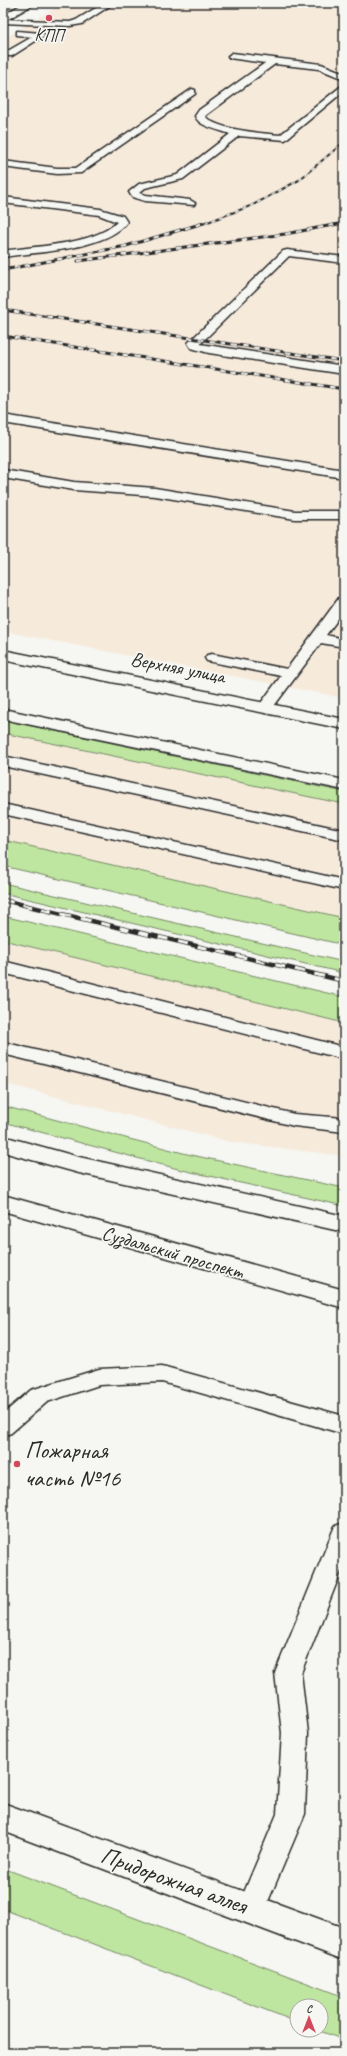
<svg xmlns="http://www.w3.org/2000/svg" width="347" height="2056" viewBox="0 0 347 2056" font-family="Caveat,sans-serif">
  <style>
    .built { fill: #f6eadb }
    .green { fill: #bfe6a0; stroke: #758866 }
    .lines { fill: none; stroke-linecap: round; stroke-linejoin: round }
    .service-casing { stroke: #2b2b2b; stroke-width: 3 }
    .minor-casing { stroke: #2b2b2b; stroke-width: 3 }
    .tertiary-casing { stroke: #2b2b2b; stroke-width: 3 }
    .secondary-casing { stroke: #2b2b2b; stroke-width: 3 }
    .service { fill: #f6f6f2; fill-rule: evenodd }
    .minor { fill: #f6f6f2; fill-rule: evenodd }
    .tertiary { fill: #f6f6f2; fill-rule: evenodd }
    .secondary { fill: #f6f6f2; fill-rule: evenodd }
    .rail-far2-casing { stroke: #2b2b2b; stroke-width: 2 }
    .rail-far1-casing { stroke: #2b2b2b; stroke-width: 3 }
    .rail-casing { stroke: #2b2b2b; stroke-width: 4.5 }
    .rail-far2 { stroke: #f6f6f2; stroke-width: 1.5; stroke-dasharray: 4; stroke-linecap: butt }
    .rail-far1 { stroke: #f6f6f2; stroke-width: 2; stroke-dasharray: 5.5; stroke-linecap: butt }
    .rail { stroke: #f6f6f2; stroke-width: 3; stroke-dasharray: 10; stroke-linecap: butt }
    .poi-dot { fill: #d1495b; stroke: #f6f6f2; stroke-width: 1.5 }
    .labels { text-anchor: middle; stroke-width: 3.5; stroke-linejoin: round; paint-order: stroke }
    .far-poi-label { font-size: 17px; fill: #2b2b2b; stroke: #f6f6f2 }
    .street-label { font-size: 20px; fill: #2b2b2b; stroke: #f6f6f2 }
    .near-poi-label { font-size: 24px; fill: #2b2b2b; stroke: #f6f6f2; text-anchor: start }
    .near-street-label { font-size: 24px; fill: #2b2b2b; stroke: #f6f6f2 }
  </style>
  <rect width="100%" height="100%" fill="#f6f6f2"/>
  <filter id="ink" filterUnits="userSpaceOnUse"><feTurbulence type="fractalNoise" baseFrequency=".025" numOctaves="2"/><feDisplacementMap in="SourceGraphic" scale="8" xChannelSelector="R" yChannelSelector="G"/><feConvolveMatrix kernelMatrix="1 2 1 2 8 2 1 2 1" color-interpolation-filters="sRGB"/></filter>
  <g filter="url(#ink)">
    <!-- built -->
    <path class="built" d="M63,3H344V698L3,631V39Z
      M3,733L344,804V918L3,840Z
      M3,940L344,1023V1156L231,1142L3,1083Z"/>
    <!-- green -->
    <path class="green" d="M3,720L344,792V804L3,733Z
      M3,840L344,918V945L3,866Z
      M3,883L344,962V973L3,893Z
      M3,916L344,997V1023L3,940Z
      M3,1106L187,1154L344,1188V1206L178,1169L3,1122Z
      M3,1868L344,1997V2040L317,2030H321V2006H297V2022L3,1909Z"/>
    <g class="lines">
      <!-- service casing -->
      <g class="service-casing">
        <path id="service" d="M104,3H114L82,24L70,26L3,23V19L70,22L76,20Z
          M17,31L41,33L45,35L12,56H6V52L32,37L17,35Z
          M232,53L321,64L344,73V79L319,69L275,64L205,116C215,130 263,133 280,135L344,84V91L285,140L239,136L183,179L145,188L139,193L146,195L190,200L195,203L194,205L145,201L132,197L129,192L139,184L177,175L230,134C220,130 199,127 195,116L199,110L265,63L229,58L228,56Z
          M192,89L195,90V94L81,173L57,174L3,167V161L57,168H76Z
          M3,197L100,209L123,216L127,222C107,250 36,252 3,257V251C34,246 94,245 117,222L99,215L3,203Z
          M287,250L344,257V263L289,256L200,344L344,366V374L209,353L191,348L188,343L190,341L283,251Z
          M3,415L344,470V478L3,423Z
          M3,470L74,482L155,488L295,511H344V519H295L155,496L74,490L3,478Z
          M344,597V611L326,635L344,639V647L321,643L271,710H261L258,707L281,676L212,662L207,661L205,658L207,655L212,654L287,669L339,598Z
          M3,709L344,780V790L3,719Z
          M3,756L344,830V840L3,766Z
          M3,804L344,880V890L3,814Z
          M3,961L344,1047V1059L3,973Z
          M3,1042L294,1114L344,1118V1132L294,1126L3,1054Z
          M162,1366L344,1416V1434L162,1382L99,1385L47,1402L11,1433L3,1436V1414L31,1390L99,1369Z
          M344,1523V1564L301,1673L308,1733L305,1814L261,1918L251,1922L241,1918L237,1909L277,1814L282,1733L275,1673L332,1533L335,1526Z"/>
      </g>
      <!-- minor casing -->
      <g class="minor-casing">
        <path id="minor" d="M24,3H36L3,22V15Z"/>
      </g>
      <!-- tertiary casing -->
      <g class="tertiary-casing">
        <path id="tertiary" d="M3,650L344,719V729L3,660Z
          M3,1803L344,1928V1960L3,1831Z"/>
      </g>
      <!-- secondary casing -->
      <g class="secondary-casing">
        <path id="secondary" d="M3,1136L79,1157L344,1216V1232L79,1173L3,1152Z
          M3,1195L344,1290V1308L3,1211Z"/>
      </g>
      <!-- service -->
      <use href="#service" class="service"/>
      <!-- minor -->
      <use href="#minor" class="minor"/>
      <!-- tertiary -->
      <use href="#tertiary" class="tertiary"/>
      <!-- secondary -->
      <use href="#secondary" class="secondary"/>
      <!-- rail-far2 casing -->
      <g class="rail-far2-casing">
        <path id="rail-far2" d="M205,223L253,205L299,180L344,142
          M342,223H344"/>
      </g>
      <!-- rail-far1 casing -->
      <g class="rail-far1-casing">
        <path id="rail-far1" d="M78,261L285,234L344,223
          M3,270L126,246L207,222
          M3,310L344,361
          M3,336L344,389"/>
      </g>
      <!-- rail casing -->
      <g class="rail-casing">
        <path id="rail" d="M3,900L344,981"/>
      </g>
      <!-- rail-far2 -->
      <use href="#rail-far2" class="rail-far2"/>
      <!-- rail-far1 -->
      <use href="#rail-far1" class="rail-far1"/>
      <!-- rail -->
      <use href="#rail" class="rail"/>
    </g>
  </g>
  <!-- markers -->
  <g class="poi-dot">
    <circle cx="49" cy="18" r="4"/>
    <circle cx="17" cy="1464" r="4"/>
  </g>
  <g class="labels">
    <!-- far-poi labels -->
    <g class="far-poi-label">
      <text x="49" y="41">КПП</text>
    </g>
    <!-- street labels -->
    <g class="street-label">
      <text transform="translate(178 667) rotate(11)" y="7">Верхняя улица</text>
      <text transform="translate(173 1252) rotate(16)" y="7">Суздальский проспект</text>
    </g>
    <!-- near-poi labels -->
    <g class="near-poi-label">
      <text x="25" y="1458">Пожарная<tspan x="25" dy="28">часть №16</tspan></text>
    </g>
    <!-- near-street labels -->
    <g class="near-street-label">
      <text transform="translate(174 1880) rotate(20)" y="8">Придорожная аллея</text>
    </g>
  </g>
  <!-- margin -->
  <rect width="347" height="2056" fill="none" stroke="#f6f6f2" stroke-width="16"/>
  <rect x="8" y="8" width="331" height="2040" fill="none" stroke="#2b2b2b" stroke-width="1.5" filter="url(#ink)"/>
  <!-- north arrow -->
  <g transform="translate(309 2018)"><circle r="19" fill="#f6f6f2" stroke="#a5a5a2"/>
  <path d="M0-3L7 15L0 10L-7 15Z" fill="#d1495b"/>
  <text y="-6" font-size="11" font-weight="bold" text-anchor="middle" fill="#2b2b2b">С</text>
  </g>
</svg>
